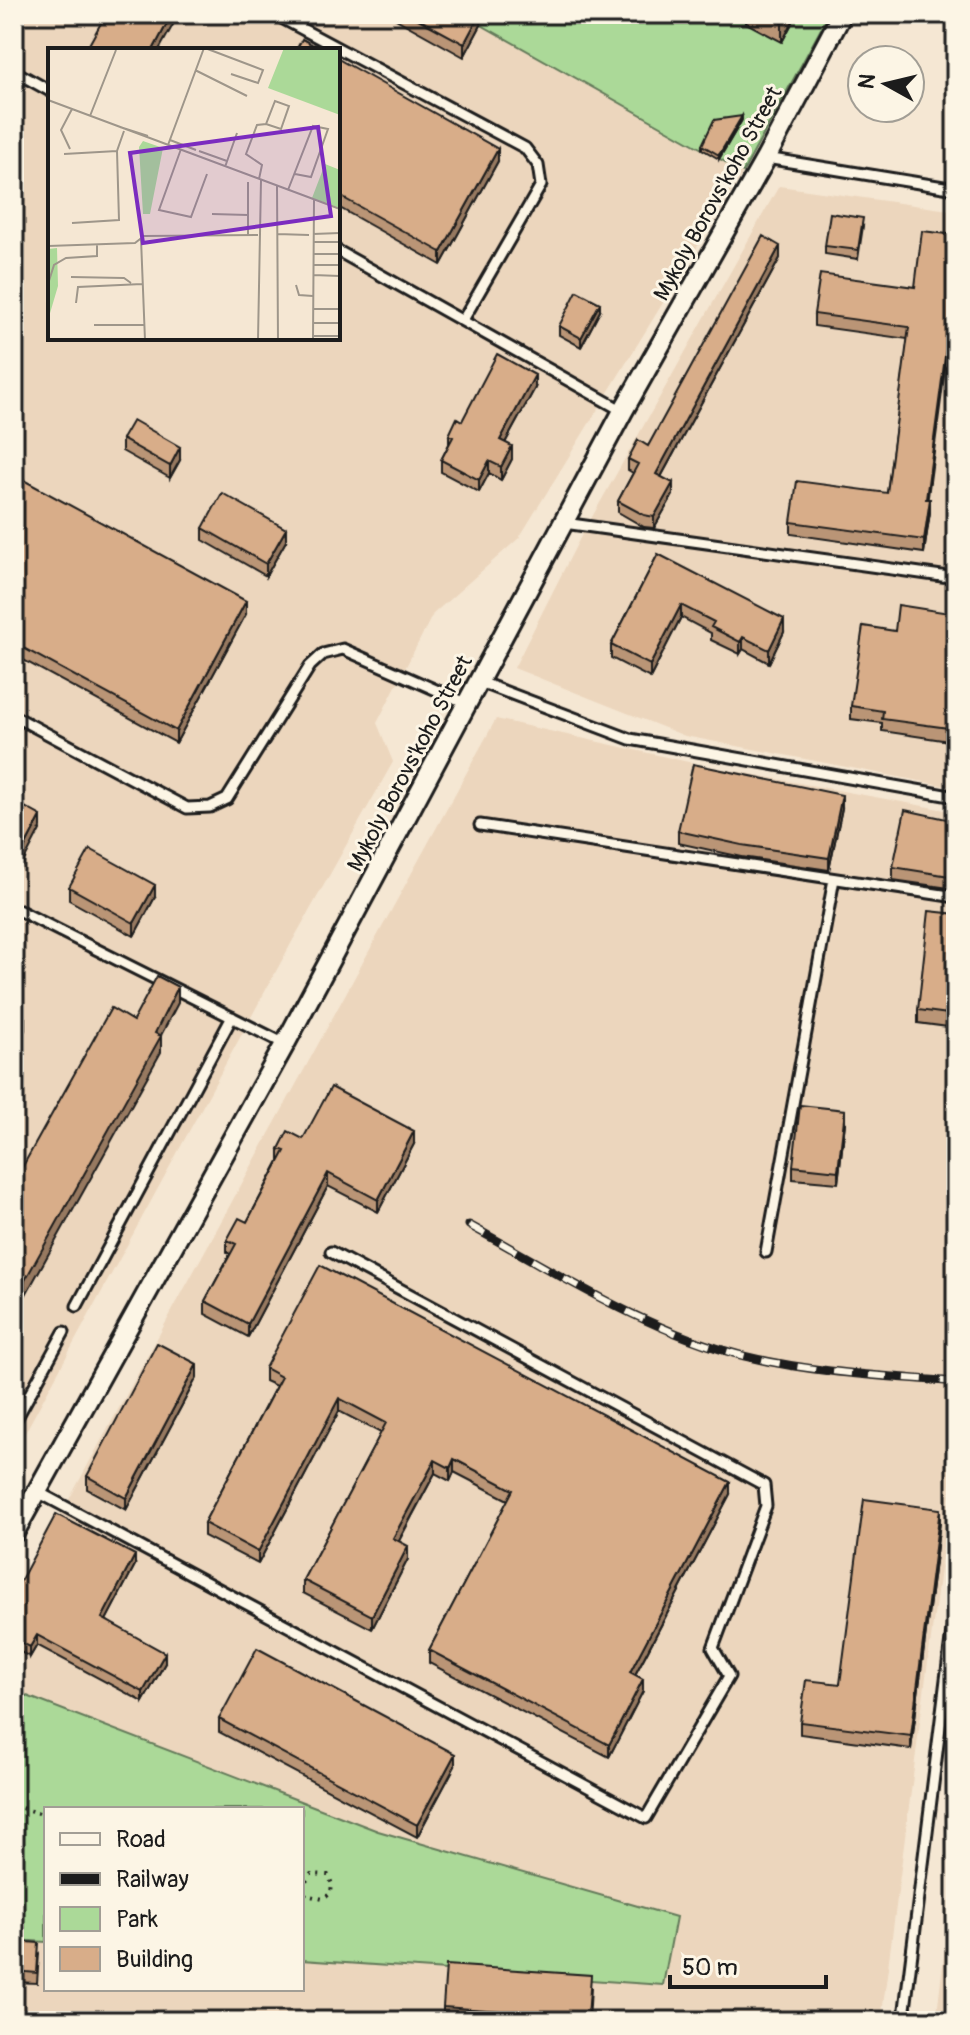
<svg xmlns="http://www.w3.org/2000/svg" width="970" height="2035" viewBox="0 0 970 2035" font-family="Pangolin,sans-serif">
  <style>
    .built { fill: #ecd6bd; fill-rule: evenodd }
    .green { fill: #abd998; stroke: #647a5a; stroke-width: 2 }
    .lines { fill: none; stroke-linecap: round; stroke-linejoin: round }
    .lane-casing { stroke: #1c1c1c; stroke-width: 15 }
    .street-casing { stroke: #1c1c1c; stroke-width: 24 }
    .path { stroke: #1c1c1c; stroke-width: 4; stroke-dasharray: 2 6; stroke-linecap: butt }
    .lane { stroke: #fcf5e5; stroke-width: 9 }
    .street { stroke: #fcf5e5; stroke-width: 18 }
    .rail-casing { stroke: #1c1c1c; stroke-width: 9 }
    .rail { stroke: #fcf5e5; stroke-width: 6; stroke-dasharray: 18; stroke-linecap: butt }
    .wall { fill: #ba9576; stroke: #1c1c1c; stroke-width: 2 }
    .shaded-wall { fill: #977960; stroke: #1c1c1c; stroke-width: 2 }
    .building { fill: #d8ad89; stroke: #1c1c1c; stroke-width: 2 }
    .labels { text-anchor: middle; stroke-width: 6; stroke-linejoin: round; paint-order: stroke }
    .street-label { font-size: 22px; fill: #1c1c1c; stroke: #fcf5e5 }
    .inset-road { fill: none; stroke: #9e968a; stroke-width: 2 }
    .view { fill: #7b2cbf; fill-opacity: 0.15; stroke: #7b2cbf; stroke-width: 4 }
    .inset-edge { fill: none; stroke: #1c1c1c; stroke-width: 4 }
  </style>
  <rect width="100%" height="100%" fill="#f5e7d3"/>
  <filter id="ink" filterUnits="userSpaceOnUse"><feTurbulence type="fractalNoise" baseFrequency=".0125" numOctaves="2"/><feDisplacementMap in="SourceGraphic" scale="16" xChannelSelector="R" yChannelSelector="G"/><feConvolveMatrix kernelMatrix="1 2 1 2 8 2 1 2 1" color-interpolation-filters="sRGB"/></filter>
  <g filter="url(#ink)">
    <!-- built -->
    <path class="built" d="M14,14H462L743,172L519,538L433,614L377,723L393,762L293,940L14,1453ZM50,50H338V338H50Z
      M779,186L956,211V788L685,736L514,668L579,540Z
      M496,719L702,765L956,812V1447L881,2021H14V1940L46,1942V1989H302V1960L663,1985L675,1917L378,1831L14,1691V1600Z
      M956,1856V2021H936Z"/>
    <!-- green -->
    <path class="green" d="M462,14H829L743,172Z
      M14,1691L378,1831L676,1917L663,1985L302,1960V1809H46V1942L14,1940Z"/>
    <g class="lines">
      <!-- lane casing -->
      <g class="lane-casing">
        <path id="lane" d="M274,14L525,148L538,165L541,185L463,320
          M14,71L50,91
          M766,158L956,189
          M338,251L623,411
          M564,523L956,578
          M480,682L630,739L956,797
          M14,716L187,808L210,807L227,799L310,666L323,654L343,649L468,704
          M480,825L956,897
          M14,908L285,1044
          M766,1252L834,879
          M77,1306L232,1017
          M14,1423L64,1332
          M36,1491L646,1818L729,1676L713,1648L766,1506L764,1485L331,1252
          M913,2021L905,2009L956,1599"/>
      </g>
      <!-- street casing -->
      <g class="street-casing">
        <path id="street" d="M14,1533L285,1044L623,411L766,158L842,14"/>
      </g>
      <!-- path -->
      <path class="path" d="M14,1806L46,1815
        M302,1886L306,1895L323,1899L331,1893L332,1884L328,1875L311,1874L303,1886"/>
      <!-- lane -->
      <use href="#lane" class="lane"/>
      <!-- street -->
      <use href="#street" class="street"/>
      <!-- rail casing -->
      <g class="rail-casing">
        <path id="rail" d="M469,1225C557,1273 646,1331 744,1356C813,1373 886,1376 956,1382"/>
      </g>
      <!-- rail -->
      <use href="#rail" class="rail"/>
    </g>
    <!-- wall -->
    <path class="wall" d="M387,14H481V25L464,57Z
      M746,14H797L782,42L746,23Z
      M338,59L498,161L441,265L338,207Z
      M742,120L719,159L702,149V145Z
      M863,226L858,259L825,254V246Z
      M780,258L661,477L673,495L654,528L644,527L618,512V501L633,473L628,470V459L648,446Z
      M915,287L927,499L930,512L924,553L791,534V522L887,493L908,339L814,326V314Z
      M600,311L581,347L559,335V326Z
      M535,388L505,443L512,459L501,480L489,473L479,492L441,472V460L449,444V435L462,421Z
      M122,439L180,460L170,478L122,451Z
      M14,480L246,614L176,743L14,655Z
      M203,528L286,541L266,576L203,540Z
      M658,554L784,632L769,663L743,649L740,654L711,640V633L681,617L650,678L611,658V645Z
      M956,614V742L882,731V723L851,719V706L895,631Z
      M842,808L829,870L742,857L678,843V831Z
      M956,821V889L893,880V867Z
      M69,887L155,897L134,936L69,900Z
      M956,914V1028L918,1023V1010Z
      M845,1123L838,1183L793,1179V1166Z
      M303,1139L414,1144L378,1212L328,1186L248,1337L205,1314V1301L230,1254L227,1252V1240L247,1222L279,1161V1149Z
      M265,1368L730,1494L635,1675L643,1691L609,1757L429,1663V1650L508,1500L454,1472L450,1481L435,1473L399,1541L408,1559L372,1629L303,1593V1580L381,1433L339,1411L258,1564L204,1536V1523L276,1386L265,1381Z
      M197,1377L126,1510L87,1489V1476Z
      M940,1522L911,1749L800,1734V1722L840,1684Z
      M135,1565L106,1620L165,1663L143,1702L37,1645L30,1657L14,1649V1593Z
      M219,1719L455,1766L417,1837L219,1732Z
      M14,1941L39,1953L37,1983L14,1982Z
      M591,1988L589,2021H468L443,2019V2007Z
      M956,1989V2019H954Z"/>
    <!-- shaded-wall -->
    <path class="shaded-wall" d="M172,14H179L159,50H153Z
      M480,14H481V25L464,57V44Z
      M785,14H797L782,42V19Z
      M742,116V120L719,159V155Z
      M498,149V161L441,265V252Z
      M780,246V258L656,486V474Z
      M956,275V288L926,511V499Z
      M600,303V311L581,347V338Z
      M535,375V388L500,452V440Z
      M512,446V459L501,480V467Z
      M180,447V460L170,478V466Z
      M489,461V473L479,492V480Z
      M673,483V495L654,528V517Z
      M930,499V512L924,553V540Z
      M286,529V541L266,576V564Z
      M246,601V614L176,743V731Z
      M681,605V617L650,678V665Z
      M784,619V632L769,663V650Z
      M743,637V649L740,654V642Z
      M842,795V808L829,870V858Z
      M41,816V828L14,880V868Z
      M155,885V897L134,936V923Z
      M178,987V1003L159,1039L161,1036V1052L14,1316V1300Z
      M25,1018V1030L14,1050V1038Z
      M845,1110V1123L838,1183V1171Z
      M414,1131V1144L378,1212V1200Z
      M328,1173V1186L248,1337V1324Z
      M197,1364V1377L126,1510V1498Z
      M339,1398V1411L258,1564V1552Z
      M454,1459V1472L450,1481V1468Z
      M435,1460V1473L393,1551V1538Z
      M730,1482V1494L630,1684V1672Z
      M940,1509V1522L911,1749V1736Z
      M408,1546V1559L372,1629V1616Z
      M135,1555V1565L102,1628V1618Z
      M37,1635V1645L30,1657V1647Z
      M165,1653V1663L143,1702V1692Z
      M643,1679V1691L609,1757V1745Z
      M455,1754V1766L417,1837V1825Z"/>
    <!-- building -->
    <path class="building" d="M106,14H172L153,50H86Z
      M409,14H480L464,44Z
      M772,14H785L782,19Z
      M302,39L322,50H296Z
      M338,59L498,149L441,252L338,195Z
      M742,116L719,155L702,145L714,120Z
      M830,213L863,218L858,250L825,246Z
      M922,231L956,235V275L926,499H930L924,540L791,522L797,481L887,493L909,327L814,314L820,274L915,287Z
      M763,236L780,246L656,474L673,483L654,517L644,515L618,501L638,464L628,459L638,440L648,446Z
      M577,291L600,303L581,338L559,326Z
      M497,354L535,375L500,440L512,446L501,467L489,461L479,480L441,460L453,437L449,435L457,418L462,421Z
      M133,420L180,447L170,466L122,439Z
      M16,476L246,601L176,731L14,643V480Z
      M222,493L286,529L266,564L203,528Z
      M658,554L784,619L769,650L743,637L740,642L711,627L714,622L681,605L650,665L611,645Z
      M898,605L956,614V729L882,719L883,711L851,706L863,626L895,631Z
      M693,764L842,795L829,858L742,845L678,831Z
      M14,801L41,816L14,868Z
      M905,810L956,821V877L893,867Z
      M90,849L155,885L134,923L69,887Z
      M929,911L956,914V1015L918,1010Z
      M157,976L178,987L155,1033L161,1036L14,1300V1182L111,1008L133,1021Z
      M14,1011L25,1018L14,1038Z
      M331,1087L414,1131L378,1200L328,1173L248,1324L205,1301L236,1244L227,1240L239,1218L247,1222L285,1151L279,1149L288,1131L303,1139Z
      M800,1105L845,1110L838,1171L793,1166Z
      M320,1265L730,1482L630,1672L643,1679L609,1745L429,1650L513,1490L454,1459L450,1468L435,1460L393,1538L408,1546L372,1616L303,1580L386,1423L339,1398L258,1552L204,1523L281,1377L265,1368Z
      M157,1343L197,1364L126,1498L87,1476Z
      M864,1499L940,1509L911,1736L800,1722L806,1680L840,1684Z
      M56,1514L135,1555L102,1618L165,1653L143,1692L37,1635L30,1647L14,1639V1593Z
      M257,1648L455,1754L417,1825L219,1719Z
      M14,1941L39,1943L37,1973L14,1971Z
      M446,1965L591,1975L588,2017L443,2007Z
      M360,2015L410,2021H359Z"/>
  </g>
  <g class="labels">
    <!-- street labels -->
    <g class="street-label">
      <text transform="translate(717 193) rotate(-61)" y="8">Mykoly Borovs'koho Street</text>
      <text transform="translate(409 763) rotate(-62)" y="8">Mykoly Borovs'koho Street</text>
    </g>
  </g>
  <!-- overview -->
  <g transform="translate(48 48)">
    <rect width="292" height="292" fill="#f5e7d3"/>
    <path d="M236,0H292V67L220,40ZM95,93L115,100L102,166H95L91,99ZM277,116L292,122V160L264,150ZM9,200L10,238L0,272V201Z" fill="#abd998"/>
    <path class="inset-road" d="M157,0L215,22L210,35L183,26M147,22L199,48M0,52L292,161M42,68L68,2M72,79L100,88M122,92L148,102M120,97L156,0M22,101L13,82L24,61M133,101L111,162L143,169L159,126M151,103L179,113M16,106L69,103M177,119L189,85M211,131L214,117L198,106L209,77L218,76L227,53L241,58L233,81L218,76M229,138L230,292M240,142L265,78L280,81L263,129L247,126M164,166L200,167M24,175L71,172L69,103L76,83M229,186L261,187M265,186L292,185M200,187V134M93,191L97,292M265,194H292M0,198L87,195L96,188L210,187M265,206H292M265,217H292M265,227L292,228M23,229L76,230L83,235M0,236L6,217L18,210L49,208V196M248,237L251,247L265,248M28,255L30,239L94,236M265,261H292M265,275H292M46,277H96M265,288H292M210,292L213,132M265,292L266,152"/>
    <path class="view" d="M270,79L283,168L95,195L82,105Z"/>
    <rect width="292" height="292" class="inset-edge"/>
  </g>
  <!-- margin -->
  <rect width="970" height="2035" fill="none" stroke="#fcf5e5" stroke-width="48"/>
  <rect x="24" y="24" width="922" height="1987" fill="none" stroke="#1c1c1c" stroke-width="3" filter="url(#ink)"/>
  <!-- legend -->
  <rect x="44" y="1807" width="260" height="184" fill="#fcf5e5" stroke="#a29e95" stroke-width="2"/>
  <rect x="60" y="1833" width="40" height="12" fill="#fcf5e5" stroke="#a29e95" stroke-width="2"/>
  <text x="116" y="1847" font-size="24" fill="#1c1c1c">Road</text>
  <rect x="60" y="1873" width="40" height="12" fill="#1c1c1c" stroke="#a29e95" stroke-width="2"/>
  <text x="116" y="1887" font-size="24" fill="#1c1c1c">Railway</text>
  <rect x="60" y="1907" width="40" height="24" fill="#abd998" stroke="#a29e95" stroke-width="2"/>
  <text x="116" y="1927" font-size="24" fill="#1c1c1c">Park</text>
  <rect x="60" y="1947" width="40" height="24" fill="#d8ad89" stroke="#a29e95" stroke-width="2"/>
  <text x="116" y="1967" font-size="24" fill="#1c1c1c">Building</text>
  <!-- north arrow -->
  <g transform="translate(886 84) rotate(278)"><circle r="38" fill="#fcf5e5" stroke="#a29e95" stroke-width="2"/>
  <path d="M0-6L14 30L0 20L-14 30Z" fill="#1c1c1c"/>
  <text y="-12" font-size="22" font-weight="bold" text-anchor="middle" fill="#1c1c1c">N</text>
  </g>
  <!-- scale -->
  <path d="M670 1975v12h156v-12" fill="none" stroke="#1c1c1c" stroke-width="4"/>
  <text x="682" y="1975" font-size="24" fill="#1c1c1c" stroke="#fcf5e5" stroke-width="6" paint-order="stroke">50 m</text>
</svg>
